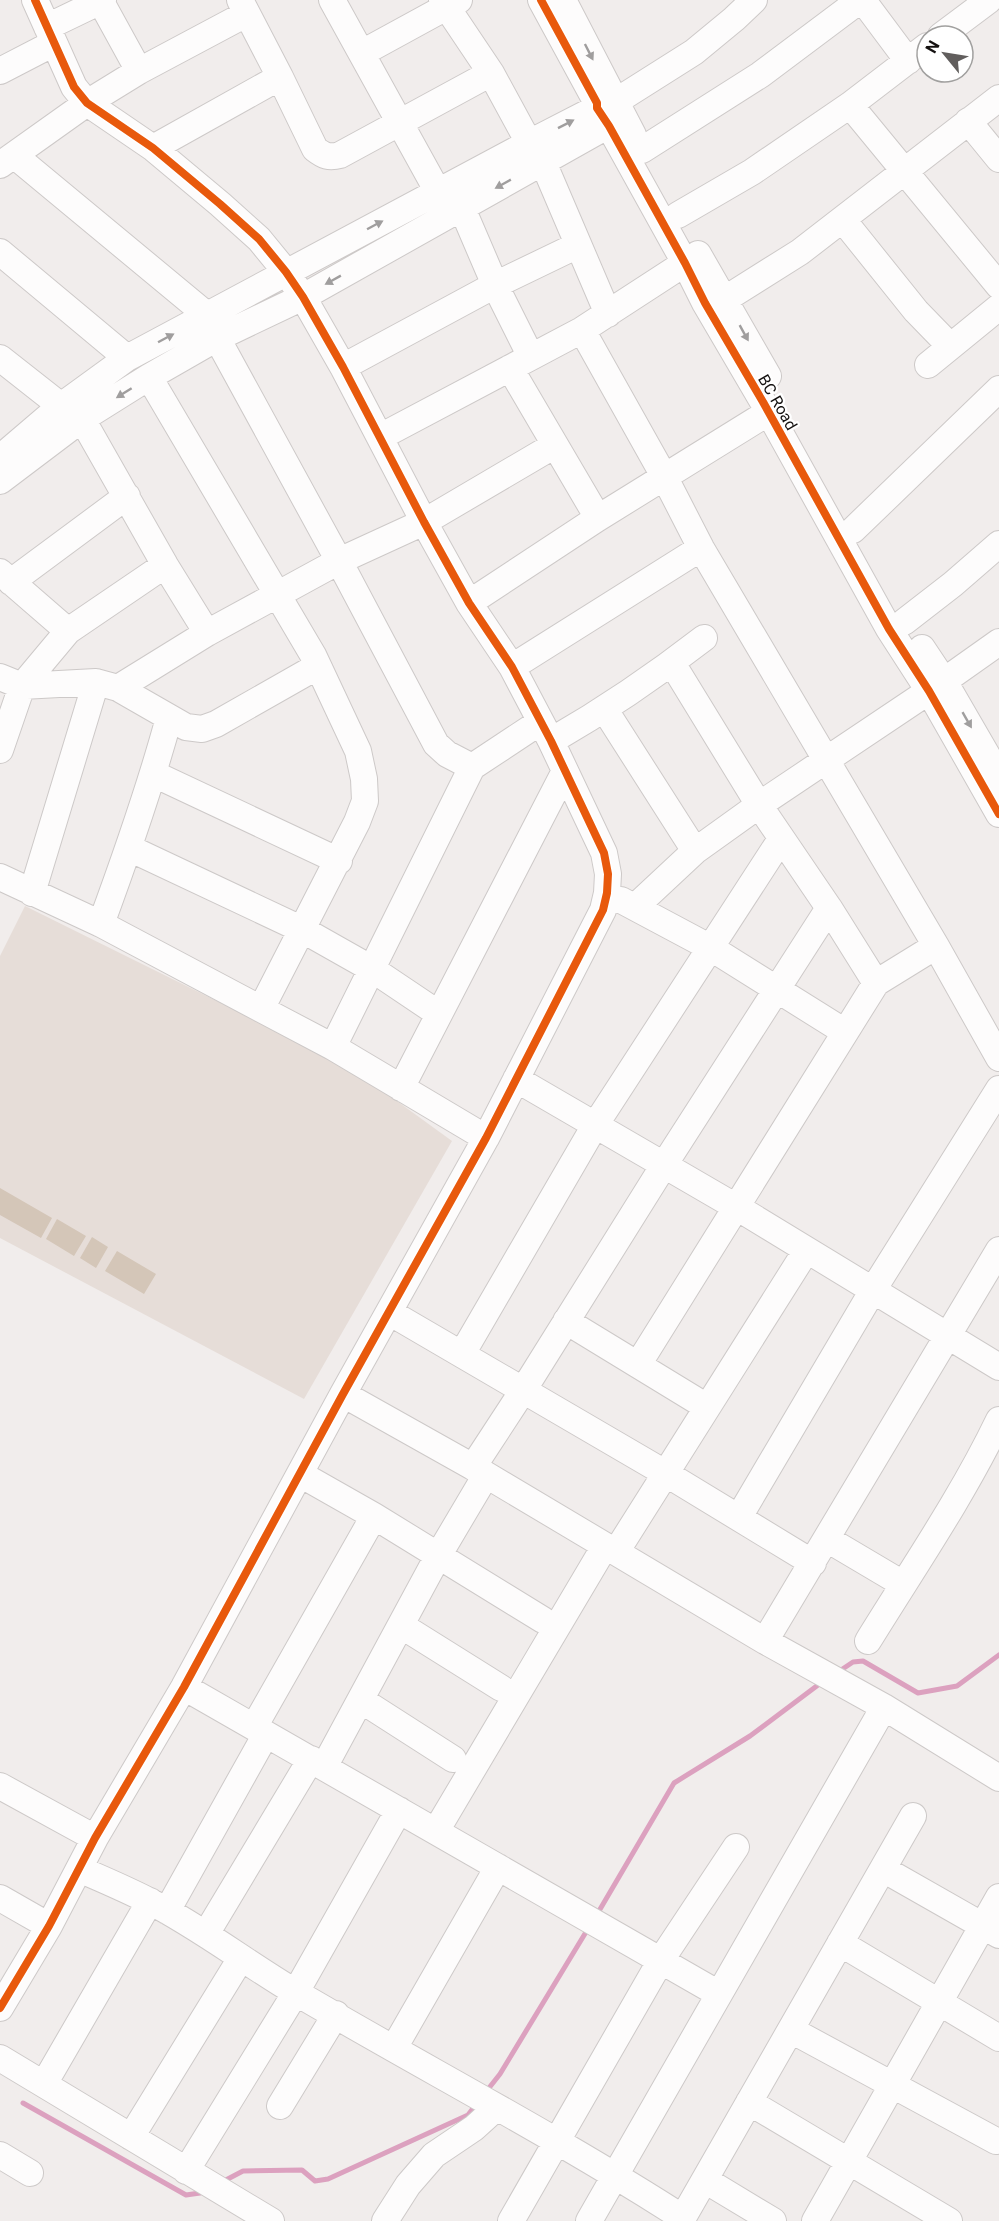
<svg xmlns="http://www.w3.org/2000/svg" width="999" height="2221" viewBox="0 0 999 2221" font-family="Roboto,sans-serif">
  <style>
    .built { fill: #e6ddd8 }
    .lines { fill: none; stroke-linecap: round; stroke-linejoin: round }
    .stream { stroke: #dca1bf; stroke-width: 5 }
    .building { fill: #d4c6b8 }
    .minor-casing { stroke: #cdc9c8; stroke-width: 28 }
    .minor { stroke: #fdfcfc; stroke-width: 26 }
    .cycleway-casing { stroke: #fff; stroke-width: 11 }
    .cycleway { stroke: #e8590c; stroke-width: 8 }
    .oneway { fill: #a09e9e }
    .labels { text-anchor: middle; stroke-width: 4.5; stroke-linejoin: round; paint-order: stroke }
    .street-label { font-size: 16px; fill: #141110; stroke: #fff }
  </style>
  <rect width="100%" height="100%" fill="#f1edec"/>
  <!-- built -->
  <path class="built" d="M25,906L350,1067L452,1141L304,1399L0,1238V956Z"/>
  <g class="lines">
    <!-- stream -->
    <path class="stream" d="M838,1672L853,1662L863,1661L918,1693L957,1686L999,1655
      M599,1911L674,1783L750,1736L822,1682
      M485,2093L500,2074L586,1932
      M23,2103L186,2195L200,2193L206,2190
      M222,2182L243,2171L302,2170L315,2181L328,2179L468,2115L477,2103"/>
  </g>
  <!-- building -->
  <path class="building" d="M0,1188L52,1218L41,1238L0,1215Z
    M57,1219L86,1236L74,1256L46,1239Z
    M92,1237L108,1247L96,1268L80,1258Z
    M117,1251L156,1274L144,1294L105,1271Z"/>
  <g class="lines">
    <!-- minor casing -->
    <g class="minor-casing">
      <path id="minor" d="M100,0L139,71
        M240,0L280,77L315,149C324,156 329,158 340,155L491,73
        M332,0L438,192
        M442,0L491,73L529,143
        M541,0L597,103V108L609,126L685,263L705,303L763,402L889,629L929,691L999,814
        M563,0L633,135
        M47,27L103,0
        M941,36L989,0
        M362,53L459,0
        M0,71L54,43
        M850,105L999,286
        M968,121L999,159
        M153,148L280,77
        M642,150L760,75L852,6L860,4L867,6L908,61
        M15,156L208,316
        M543,162L608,314
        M0,165L87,103L139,71L246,14
        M456,194L495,285L531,357
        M678,215L752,172L850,105L927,46
        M843,220L916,311L950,346
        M0,252L127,358
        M698,254L768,376
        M711,308L800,252L999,98
        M582,330L665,478L701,548L936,946L999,1058
        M217,338L339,561L436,744L447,754L472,767
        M0,358L61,406
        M928,365L999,307
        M343,367L495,285L578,245
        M510,368L598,518
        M149,377L313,655L358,751L364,779L365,801L357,822L261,1009
        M82,419L165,565L207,633
        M380,437L582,330L685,263
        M0,458L61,406L127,358L529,143L597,108L615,102L694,52L734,19L754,0
        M0,481L82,419L149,377L217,338L303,297L623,117
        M853,530L999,389
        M0,572L68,631
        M11,582L127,496
        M469,603L598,518L769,412
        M904,622L953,584L999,544
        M922,648L944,681L999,776
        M672,663L759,805L829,908L876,983
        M512,667L701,548
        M0,677L22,686L96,682L118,688L186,727L202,729L216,724L318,666
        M118,688L207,633L339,561L424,522L555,445
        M605,710L695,851
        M551,741C605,710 655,676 704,638
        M0,750L22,686L68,631L165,565
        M154,774L339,861
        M129,848L303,930L372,969L439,1014
        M0,877L101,924L261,1009L333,1047L486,1138
        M32,893L96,682
        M621,900L711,948L845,1032
        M635,907L695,851L759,805L944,681L999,642
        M101,924C126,856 150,788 169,718
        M333,1047L472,767L540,722
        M516,1079L738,1208L999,1367
        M401,1088L565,771
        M389,1312L665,1473L813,1563
        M566,1321L707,1407
        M462,1354L594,1127L781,839
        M639,1363L876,983L936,946
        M343,1394L473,1467L765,1641L884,1707L999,1778
        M473,1467L524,1389L664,1165L829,908
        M300,1474L374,1516L543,1620
        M739,1517L873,1290L999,1089
        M827,1539L903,1584
        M616,1552L806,1251
        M402,1626L501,1688
        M765,1641L999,1250
        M868,1641C913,1568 962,1497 999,1420
        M184,1687L719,1994
        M361,1700L453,1759
        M254,1727L374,1516
        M324,1767L438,1556L486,1475
        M0,1786L95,1838
        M436,1831L605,1546
        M79,1869C102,1879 126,1889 149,1901C200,1927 246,1963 295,1992C424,2068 557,2137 683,2218
        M883,1869L999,1935
        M0,1898L49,1926
        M167,1911L266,1734
        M206,1934L311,1759
        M840,1943L999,2038
        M0,2008L49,1926L95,1838L184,1687L343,1394L486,1138L603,910L607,893L608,874L604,853L551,741L512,667L469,603L424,522L343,367L303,297L286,272L259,239L220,204L153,148L87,103L74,87L35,0
        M791,2030L996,2141
        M394,2048L498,1867
        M0,2058L271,2221
        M44,2084L150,1901
        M749,2102L949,2221
        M280,2106L336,2014
        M131,2137L241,1958
        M0,2155L30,2173
        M186,2171L296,1992L399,1810
        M705,2180L773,2221
        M385,2221L408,2185L434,2155L474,2128L496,2108
        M511,2221L661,1960L736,1847
        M589,2221L884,1707
        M681,2221L913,1816
        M815,2221L999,1897"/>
    </g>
    <!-- minor -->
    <use href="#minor" class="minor"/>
    <!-- cycleway casing -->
    <g class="cycleway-casing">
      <path id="cycleway" d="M541,0L597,103V108L609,126L685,263L705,303L763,402L889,629L929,691L999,814
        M0,2008L49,1926L95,1838L184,1687L343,1394L486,1138L603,910L607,893L608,874L604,853L551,741L512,667L469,603L424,522L343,367L303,297L286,272L259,239L220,204L153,148L87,103L74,87L35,0"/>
    </g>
    <!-- cycleway -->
    <use href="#cycleway" class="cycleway"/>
  </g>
  <!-- one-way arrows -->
  <defs><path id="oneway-solid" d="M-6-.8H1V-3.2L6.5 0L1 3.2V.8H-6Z" transform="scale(1.5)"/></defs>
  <g class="oneway">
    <use href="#oneway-solid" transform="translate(589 52) rotate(63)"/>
    <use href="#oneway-solid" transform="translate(566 124) rotate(-27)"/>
    <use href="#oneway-solid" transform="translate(503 184) rotate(151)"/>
    <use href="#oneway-solid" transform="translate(375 225) rotate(-28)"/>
    <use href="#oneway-solid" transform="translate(333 280) rotate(151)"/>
    <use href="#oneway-solid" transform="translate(744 333) rotate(61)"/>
    <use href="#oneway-solid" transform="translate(166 338) rotate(-28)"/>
    <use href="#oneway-solid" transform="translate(124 393) rotate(148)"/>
    <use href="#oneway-solid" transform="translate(967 720) rotate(60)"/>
  </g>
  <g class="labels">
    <!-- street labels -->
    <g class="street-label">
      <text transform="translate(778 402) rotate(60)" y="6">BC Road</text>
    </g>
  </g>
  <!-- north arrow -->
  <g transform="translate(945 54) rotate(300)"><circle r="28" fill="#ffffff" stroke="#a1a09f" stroke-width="1.5"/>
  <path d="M0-4.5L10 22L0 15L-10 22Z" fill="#615e5d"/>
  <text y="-9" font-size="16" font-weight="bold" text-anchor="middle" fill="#141110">N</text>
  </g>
</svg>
